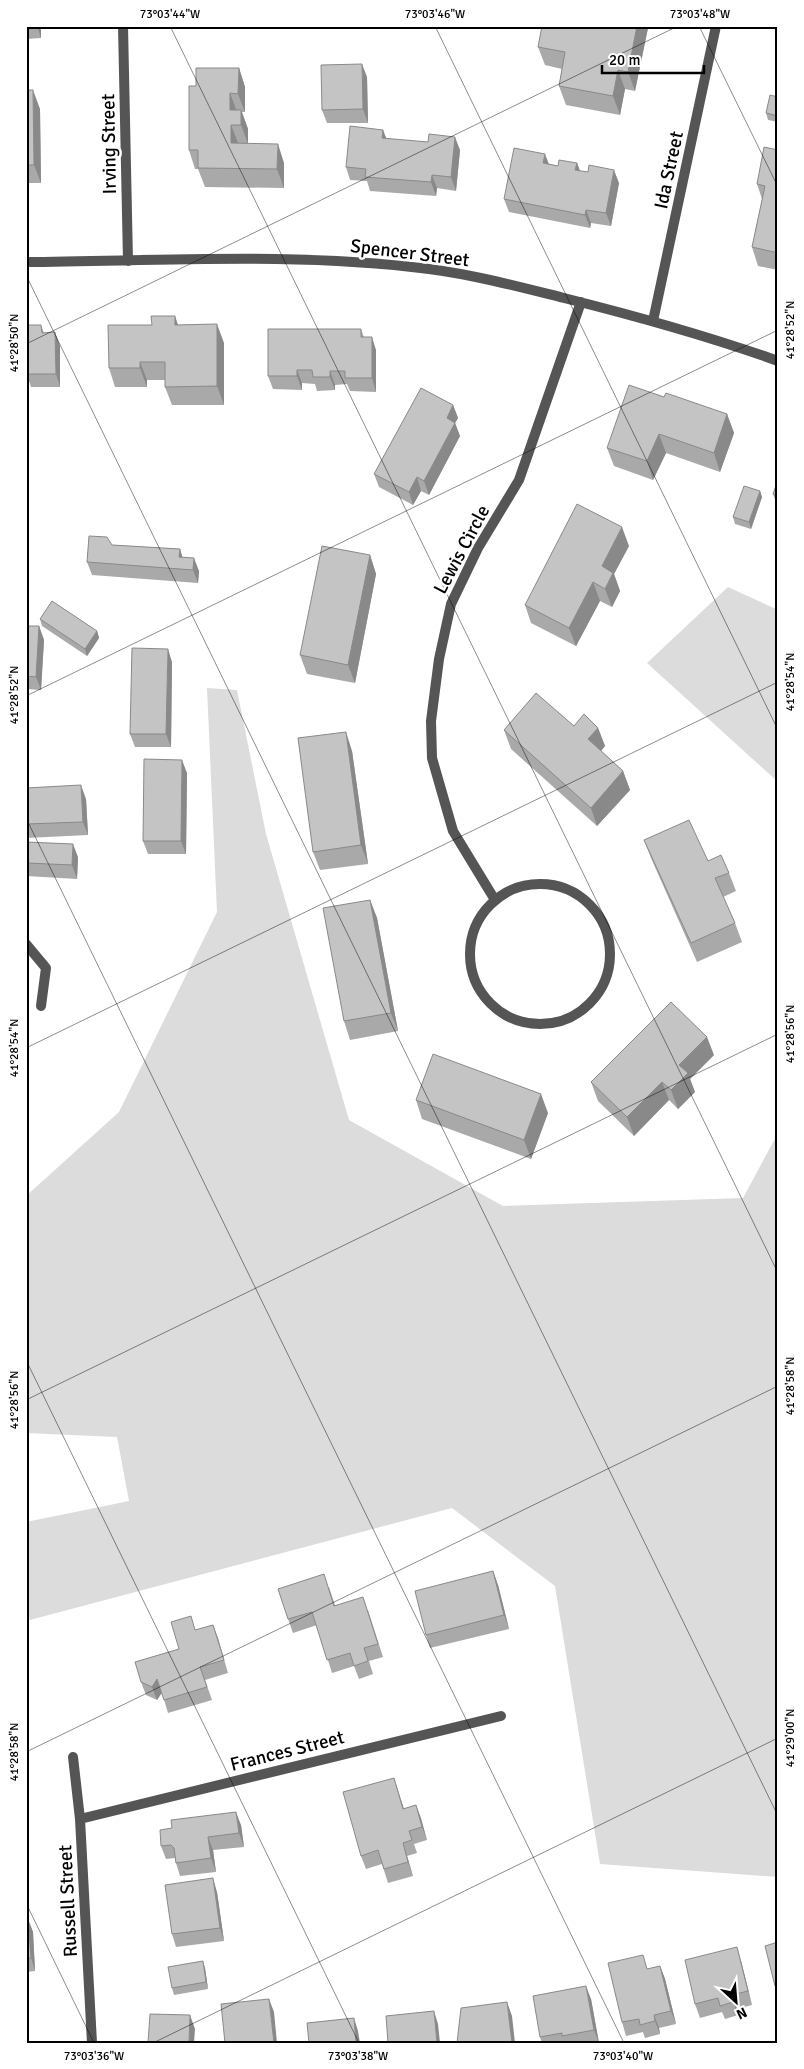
<svg xmlns="http://www.w3.org/2000/svg" width="804" height="2069" viewBox="0 0 804 2069" font-family="Signika,sans-serif">
  <style>
    .green { fill: #dcdcdc }
    .lines { fill: none; stroke-linecap: round; stroke-linejoin: round }
    .service { stroke: #555; stroke-width: 10 }
    .minor { stroke: #555; stroke-width: 10 }
    .wall { fill: #a9a9a9 }
    .shaded-wall { fill: #898989 }
    .building { fill: #c4c4c4; stroke: #898989 }
    .ticks { fill: none; stroke: #000; stroke-width: 1; stroke-opacity: 0.45 }
    .labels { text-anchor: middle; stroke-width: 5; stroke-linejoin: round; paint-order: stroke }
    .street-label { font-size: 19px; fill: #000; stroke: #fff }
    .neatline { fill: none; stroke: #000; stroke-width: 2 }
    .ticks-label { font-size: 12px; text-anchor: middle; fill: #000 }
  </style>
  <rect width="100%" height="100%" fill="#fff"/>
  <!-- green -->
  <path class="green" d="M728,587L778,610V782L647,663Z
    M207,688L237,690L266,834L349,1120L503,1206L743,1198L778,1133V1877L600,1864L555,1586L452,1508L26,1621V1522L129,1501L117,1437L26,1433V1196L119,1112L217,912Z"/>
  <g class="lines">
    <!-- service -->
    <path class="service" d="M26,944L46,968L41,1006"/>
    <!-- minor -->
    <path class="minor" d="M123,26L128,261
      M26,262C160,261 296,252 429,269C475,275 520,287 564,298C636,316 708,336 778,361
      M653,321L716,26
      M470 954a70 70 0 1 1 140 0a70 70 0 1 1-140 0Z
      M495,900L453,831L432,758L431,721L439,659L451,604L478,548L519,480L581,302
      M73,1757L80,1819L92,2043
      M80,1819L501,1716"/>
  </g>
  <!-- wall -->
  <path class="wall" d="M26,26H52L41,27V38L26,39Z
    M542,26H647L648,28L635,91L625,89L620,115L566,105L559,86L562,69L545,65L538,47Z
    M239,68L245,87V112H242L248,129V144L284,163V188L205,187L198,169H195L189,150L196,86Z
    M367,77L368,123H327L322,110Z
    M26,90L40,109L41,183H26Z
    M778,97V122L768,120L766,113Z
    M383,130L386,138L460,150L456,191L437,188L436,196L370,191L367,181L350,180L346,167Z
    M778,150V270L758,266L752,247L762,199L757,184Z
    M577,163L580,171L619,183L611,226L591,223L590,228L509,212L504,199L549,164L558,166Z
    M175,316L178,325L224,343V405H172L165,387V380H147V387H115L109,368L152,325Z
    M26,325H41L44,333L60,346V387H31L29,381H26Z
    M361,329L364,337L376,350V392L350,391L347,384L335,385V390L317,391L315,384L302,383V390L273,389L268,376Z
    M664,397L727,414L734,433L720,472L666,453L653,480L614,466L607,448Z
    M453,405L458,418L455,423L460,436L429,495L421,491L413,505L379,487L374,474Z
    M778,480V508L773,494Z
    M760,491L762,497L751,529L735,524L733,517Z
    M112,545L180,549L182,557L199,571L198,583L92,575L87,562Z
    M629,546L614,574L620,591L612,607L600,601L576,646L531,623L525,605Z
    M370,555L376,574L355,683L307,674L300,655Z
    M40,619L97,631L99,638L87,656L42,626Z
    M26,626H39L44,640L41,690L26,689Z
    M172,662L171,747H135L130,734Z
    M574,726L598,728L605,746L601,751L623,771L630,790L597,826L511,749L504,730Z
    M352,751L368,864L320,870L313,852Z
    M187,773L186,854H148L143,841Z
    M26,788L86,799L88,835L26,838Z
    M644,840L708,861L729,873L736,891L723,897L735,923L742,942L697,962L651,858Z
    M26,842L78,857L77,879L26,876Z
    M370,900L377,918L398,1031L350,1040L344,1021Z
    M714,1055L690,1079L695,1092L678,1109L669,1100L634,1136L598,1101L591,1082Z
    M416,1100L548,1113L531,1159L422,1119Z
    M493,1571L498,1585L509,1629L430,1648L426,1635Z
    M329,1587L335,1605L368,1610L383,1657L369,1661L373,1674L359,1679L354,1666L332,1673L317,1625L293,1633L288,1619Z
    M213,1625L228,1673L205,1680L212,1700L168,1713L162,1693L157,1700L146,1695L141,1682L179,1649L196,1630Z
    M394,1778L404,1809L416,1805L427,1840L414,1844L417,1853L407,1856L413,1876L388,1883L382,1864L366,1869L361,1856Z
    M241,1825L244,1847L213,1850L216,1872L180,1876L176,1863L175,1858L166,1859L161,1846Z
    M26,1874L29,1889L26,1890Z
    M217,1892L224,1941L176,1947L172,1934Z
    M26,1919H28L33,1932L35,1971L26,1972Z
    M778,1942V1994L775,1986Z
    M741,1961L752,2005L737,2009L738,2015L725,2019L722,2012L700,2018L695,2004Z
    M660,1966L665,1979L676,2024L659,2028L660,2034L645,2038L643,2032L626,2036L622,2022L649,1969Z
    M205,1968L208,1989L174,1995L172,1988Z
    M591,1999L599,2043H542L540,2037Z"/>
  <!-- shaded-wall -->
  <path class="shaded-wall" d="M37,26H41V38Z
    M637,26H647L648,28L635,91L628,72Z
    M362,64L367,77L368,123L363,109Z
    M239,68L245,87V112L238,94Z
    M618,70L625,89L620,115L613,96Z
    M33,90L40,109L41,183L34,165Z
    M230,93L237,112L230,110Z
    M241,110L248,129V144L241,125Z
    M231,125L238,143H231Z
    M383,130L388,143L382,138Z
    M455,137L460,150L456,191L451,177Z
    M278,144L284,163V188L277,169Z
    M545,154L550,167L543,163Z
    M577,163L582,177L575,170Z
    M614,170L619,183L611,226L606,213Z
    M432,175L437,188L436,196L431,182Z
    M586,210L591,223L590,228L585,215Z
    M175,316L181,335L175,325Z
    M217,324L224,343V405L217,386Z
    M55,332L60,346V387L56,374Z
    M372,337L376,350V392L372,378Z
    M140,362L147,380V387L140,368Z
    M297,370L302,383V390L297,376Z
    M330,371L335,385V390L330,377Z
    M453,405L458,418L455,423L460,436L429,495L424,481L447,418Z
    M727,414L734,433L720,472L714,453Z
    M659,434L666,453L653,480L647,461Z
    M417,477L421,491L413,505L409,492Z
    M760,491L762,497L751,529L749,522Z
    M622,527L629,546L614,574L620,591L612,607L605,589L602,566Z
    M180,549L184,562V570L179,557Z
    M370,555L376,574L355,683L348,665Z
    M194,558L199,571L198,583L193,570Z
    M593,582L600,601L576,646L569,628Z
    M39,626L44,640L41,690L36,677Z
    M97,631L99,638L87,656L85,649Z
    M168,649L172,662L171,747L166,734Z
    M598,728L605,746L595,758L588,739Z
    M346,732L352,751L368,864L361,845Z
    M182,760L187,773L186,854L181,841Z
    M623,771L630,790L597,826L591,808Z
    M81,785L86,799L88,835L83,822Z
    M73,844L78,857L77,879L72,865Z
    M370,900L377,918L398,1031L391,1013Z
    M707,1037L714,1055L690,1079L695,1092L678,1109L671,1090L679,1065Z
    M662,1082L669,1100L634,1136L627,1117Z
    M541,1094L548,1113L531,1159L524,1140Z
    M493,1571L498,1585L509,1629L504,1615Z
    M213,1625L218,1638L228,1673L224,1660Z
    M157,1679L162,1692L157,1700L152,1687Z
    M394,1778L398,1791L408,1822L403,1809Z
    M416,1805L421,1818L427,1840L422,1827Z
    M236,1812L241,1825L244,1847L239,1833Z
    M208,1837L213,1850L216,1872L211,1858Z
    M403,1843L407,1856L413,1876L408,1862Z
    M26,1874L29,1889L26,1883Z
    M213,1878L217,1892L224,1941L220,1928Z
    M28,1919L33,1932L35,1971L31,1958Z
    M737,1947L741,1961L752,2005L748,1991Z
    M203,1961L205,1968L208,1989L206,1982Z
    M660,1966L665,1979L676,2024L671,2011Z
    M586,1986L591,1999L599,2043L594,2030Z
    M732,1995L737,2009L738,2015L733,2002Z
    M269,1999L274,2012L277,2043H274Z
    M507,2002L512,2016L515,2043H512Z
    M434,2011L438,2024L440,2043H437Z
    M190,2015L195,2029L194,2043H189Z
    M654,2015L659,2028L660,2034L655,2021Z
    M354,2018L358,2031L360,2043H356Z"/>
  <!-- building -->
  <path class="building" d="M542,26H637L628,72L618,70L613,96L559,86L565,52L538,47Z
    M362,64L363,109L322,110L321,65Z
    M196,68H239L238,94L230,93V110H241V125H231V143L278,144L277,169L198,168V150H189V86H196Z
    M26,90H33L34,165H26Z
    M770,95L778,97V116L766,113Z
    M350,126L383,130L382,138L428,142L429,134L455,137L451,177L432,175L431,182L365,177L366,169L346,167Z
    M764,147L778,150V253L752,247L765,186L757,184Z
    M514,148L545,154L543,163L558,166L559,160L577,163L575,170L588,172L589,165L614,170L606,213L586,210L585,215L504,199Z
    M151,316H175V325L217,324V386L165,387V362H140V368H109L108,325H152Z
    M26,325H41L42,333L55,332L56,374H27Z
    M268,329H361V337H372V378H345V371H330V377H313L312,370H297V376H268Z
    M629,385L664,397L666,393L727,414L714,453L659,434L647,461L607,448Z
    M421,388L453,405L447,418L455,423L424,481L417,477L409,492L374,474Z
    M778,480V496L773,494Z
    M744,486L760,491L749,522L733,517Z
    M577,504L622,527L602,566L613,573L605,589L593,582L569,628L525,605Z
    M89,536L107,537L112,545L180,549L179,557L194,558L193,570L87,562Z
    M322,546L370,555L348,665L300,655Z
    M52,601L97,631L85,649L40,619Z
    M26,626H39L36,677L26,676Z
    M132,648L168,649L166,734H130Z
    M536,693L574,726L584,714L598,728L588,739L623,771L591,808L504,730Z
    M346,732L361,845L313,852L298,738Z
    M144,759L182,760L181,841H143Z
    M81,785L83,822L26,824V788Z
    M689,820L708,861L721,855L729,873L715,878L735,923L691,943L644,840Z
    M26,842L73,844L72,865L26,863Z
    M370,900L391,1013L344,1021L323,908Z
    M671,1002L707,1037L679,1065L688,1073L671,1090L662,1082L627,1117L591,1082Z
    M433,1054L541,1094L524,1140L416,1100Z
    M493,1571L504,1615L426,1635L415,1591Z
    M324,1574L334,1606L363,1597L378,1644L364,1648L368,1661L354,1666L350,1653L327,1660L312,1612L288,1619L278,1589Z
    M191,1616L195,1630L213,1625L224,1660L200,1667L207,1687L164,1700L157,1679L152,1687L141,1682L135,1662L179,1649L171,1622Z
    M394,1778L403,1809L416,1805L422,1827L409,1831L412,1840L403,1843L408,1862L384,1869L378,1850L361,1856L343,1792Z
    M236,1812L239,1833L208,1837L211,1858L176,1863L174,1848L171,1845L161,1846L160,1830L172,1828L171,1820Z
    M213,1878L220,1928L172,1934L165,1885Z
    M26,1919H28L31,1958H26Z
    M778,1942V1985L775,1986L765,1946Z
    M737,1947L748,1991L732,1995L733,2002L720,2006L718,1998L695,2004L685,1960Z
    M643,1955L647,1969L660,1966L671,2011L654,2015L655,2021L640,2025L639,2019L622,2022L608,1963Z
    M203,1961L206,1982L172,1988L168,1967Z
    M586,1986L594,2030L562,2036V2033L540,2037L533,1996Z
    M269,1999L274,2043H225L221,2004Z
    M507,2002L512,2043H457L461,2008Z
    M434,2011L437,2043H388L386,2016Z
    M150,2014L190,2015L189,2043H148Z
    M354,2018L356,2043H309L307,2023Z"/>
  <!-- ticks -->
  <path class="ticks" d="M170,26L778,1273M435,26L778,730M699,26L778,187M26,275L778,1816M26,344L678,26M26,696L778,330M26,818L624,2043M26,1048L778,682M26,1360L359,2043M26,1400L778,1034M26,1752L778,1386M26,1903L94,2043M153,2043L778,1738"/>
  <g class="labels">
    <!-- street labels -->
    <g class="street-label">
      <text transform="translate(108 144) rotate(-91)" y="7">Irving Street</text>
      <text transform="translate(668 170) rotate(-78)" y="7">Ida Street</text>
      <text transform="translate(410 252) rotate(7)" y="7">Spencer Street</text>
      <text transform="translate(461 549) rotate(-62)" y="7">Lewis Circle</text>
      <text transform="translate(287 1750) rotate(-14)" y="7">Frances Street</text>
      <text transform="translate(67 1901) rotate(-93)" y="7">Russell Street</text>
    </g>
  </g>
  <!-- border -->
  <rect width="804" height="2069" fill="none" stroke="#ffffff" stroke-width="55"/>
  <!-- north arrow -->
  <g transform="translate(736 2002) rotate(154)" stroke="#ffffff" stroke-width="4" paint-order="stroke">
  <path d="M0-4L9 19L0 12L-9 19Z" fill="#000000"/>
  <text y="-8" font-size="14" font-weight="bold" text-anchor="middle" fill="#000000">N</text>
  </g>
  <!-- scale -->
  <path d="M602 65v8h102v-8" fill="none" stroke="#000000" stroke-width="2.5"/>
  <text x="609" y="65" font-size="15" fill="#000000" stroke="#ffffff" stroke-width="4" paint-order="stroke">20 m</text>
  <rect x="28" y="28" width="748" height="2014" class="neatline"/>
  <g class="ticks-label">
    <text x="170" y="18">73°03'44"W</text>
    <text x="435" y="18">73°03'46"W</text>
    <text x="700" y="18">73°03'48"W</text>
    <text transform="translate(790 330) rotate(-90)" y="4">41°28'52"N</text>
    <text transform="translate(14 343) rotate(-90)" y="4">41°28'50"N</text>
    <text transform="translate(790 682) rotate(-90)" y="4">41°28'54"N</text>
    <text transform="translate(14 695) rotate(-90)" y="4">41°28'52"N</text>
    <text transform="translate(790 1034) rotate(-90)" y="4">41°28'56"N</text>
    <text transform="translate(14 1048) rotate(-90)" y="4">41°28'54"N</text>
    <text transform="translate(790 1386) rotate(-90)" y="4">41°28'58"N</text>
    <text transform="translate(14 1400) rotate(-90)" y="4">41°28'56"N</text>
    <text transform="translate(790 1738) rotate(-90)" y="4">41°29'00"N</text>
    <text transform="translate(14 1752) rotate(-90)" y="4">41°28'58"N</text>
    <text x="94" y="2060">73°03'36"W</text>
    <text x="358" y="2060">73°03'38"W</text>
    <text x="623" y="2060">73°03'40"W</text>
  </g>
</svg>
